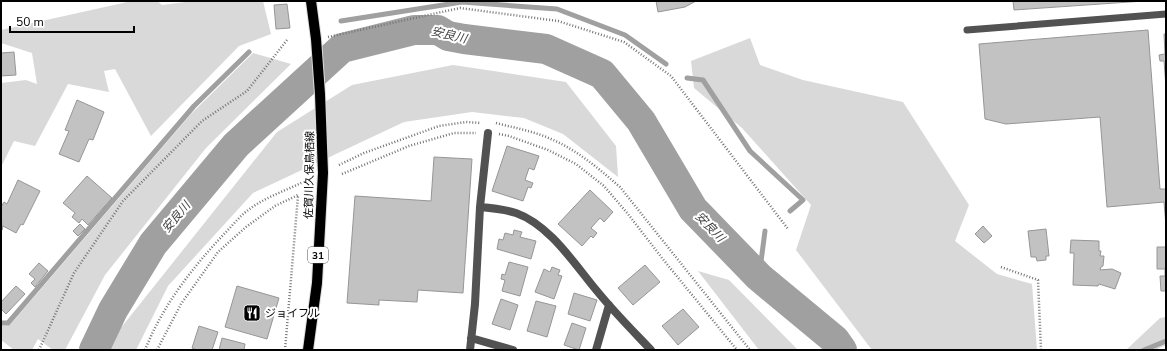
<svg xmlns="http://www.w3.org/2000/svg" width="1167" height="351" viewBox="0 0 1167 351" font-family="'Nunito Sans','Noto Sans JP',sans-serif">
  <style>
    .green { fill: #d9d9d9 }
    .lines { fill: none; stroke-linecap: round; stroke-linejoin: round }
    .stream { stroke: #a0a0a0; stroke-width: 5 }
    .river { stroke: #a0a0a0; stroke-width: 30 }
    .building { fill: #c2c2c2; stroke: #969696 }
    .primary-casing { stroke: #dbdbdb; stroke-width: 12 }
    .path { stroke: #747474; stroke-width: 2.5; stroke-dasharray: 1 2; stroke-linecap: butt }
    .lane { stroke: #525252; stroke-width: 7 }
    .street { stroke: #525252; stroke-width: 8 }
    .primary { stroke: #000; stroke-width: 10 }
    .labels { text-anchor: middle; stroke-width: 4; stroke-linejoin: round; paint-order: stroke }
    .shield { fill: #fff; stroke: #4c4c4c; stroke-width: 1 }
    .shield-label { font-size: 10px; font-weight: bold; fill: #000 }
    .street-label { font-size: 11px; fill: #000; stroke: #fff }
    .poi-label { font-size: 11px; fill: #000; stroke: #fff; text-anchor: start }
    .water-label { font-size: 12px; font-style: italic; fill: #414141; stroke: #fff }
  </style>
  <rect width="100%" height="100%" fill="#fff"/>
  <!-- green -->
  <path class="green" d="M132,1H157L162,5L193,1H263L271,34L239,46L151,136L115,69L104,71L109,92L68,84L35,146L14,141L1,167V83L26,80L37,84L32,53L1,43V30Z
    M750,38L760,65L803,80L903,102L969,205L955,241L997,274L1032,284L1037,350H872L796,250L811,205L742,128L694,88L691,61Z
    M253,53L291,64L206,148L105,275L65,350H53L38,339L32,350H14L1,340V326L10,325L191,114Z
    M453,65L566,82L616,146L618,177L563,134L524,118L472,112L404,122L253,193L168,286L136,350H110L116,334L277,132L352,85Z
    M698,271L729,280L798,350H759Z
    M1166,317V345L1155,350H1126L1160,318Z"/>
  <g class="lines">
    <!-- stream -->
    <path class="stream" d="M341,21L462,2L557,9L625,35L666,64
      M687,78L703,80L750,151L803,200L790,211
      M759,277L765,231
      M1,323H8L194,106L249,52
      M1144,350L1166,341"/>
    <!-- river -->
    <path class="river" d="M94,350L113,310L153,244L236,145L342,48L414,30H438L448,36L464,39L546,49L602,74L641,121L693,209L759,277L835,340L842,350"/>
  </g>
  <!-- building -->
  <path class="building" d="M656,1H696L685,7L658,12Z
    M1013,1H1144L1014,10Z
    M287,4L290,28L276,29L274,5Z
    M1148,30L1160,189H1166V226L1164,202L1107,207L1100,117L1006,124L985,119L979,44Z
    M1164,34H1166V87L1164,61H1160L1159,55L1165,54Z
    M14,52L16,75L1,76V53Z
    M77,100L104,112L93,140L89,139L79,162L59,154L69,131L65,130Z
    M507,146L539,156L534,170L529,168L525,180L533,183L531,188L528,187L523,201L492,191Z
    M434,157L472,159L463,293L418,290L417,302L379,300V305L347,303L355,196L431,201Z
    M87,176L112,198L88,225L82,219L79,223L72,217L75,213L63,203Z
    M18,180L40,191L23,225L21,224L16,233L3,226L2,230L1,207L4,202L7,204Z
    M590,190L613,212L604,222L600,218L591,228L597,233L593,238L591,236L582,246L558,224Z
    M80,224L85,229L78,236L73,231Z
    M983,226L992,236L984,243L975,234Z
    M1046,229L1049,256H1046V260L1037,261L1036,257H1031L1028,231Z
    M514,230L522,232L520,237L536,241L531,259L497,249L499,239L503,240L505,233L513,235Z
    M1071,240L1099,241V251H1101L1100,256H1104L1103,266L1101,267L1100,270L1112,269L1121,273L1115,289L1099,284L1098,286L1073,285L1074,253H1070Z
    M1157,247H1166V291H1161L1160,276H1165V269H1157Z
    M509,262L528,267L520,296L502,291L505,280L501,279L502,274L505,275Z
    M39,263L48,271L35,287L31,283L35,279L29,274Z
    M645,265L660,282L633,305L618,288Z
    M552,267L560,270L558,275L562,276L554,299L535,292L544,269L550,272Z
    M16,286L25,294L6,314L1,309V302Z
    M237,286L279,298L267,339L225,327Z
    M574,293L597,300L590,321L568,314Z
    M501,299L518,305L510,330L492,324Z
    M536,301L556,306L547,337L527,331Z
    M683,309L699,327L678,345L662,326Z
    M572,323L586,328L579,350L564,345Z
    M199,326L218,332L212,350H197L192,348Z
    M222,338L245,344L244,350H219Z"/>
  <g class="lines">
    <!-- primary casing -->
    <g class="primary-casing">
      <path id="primary" d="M308,350L317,283L323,173L320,94L316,39L311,1"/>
    </g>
    <!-- path -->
    <path class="path" d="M328,37L460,8L558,21L624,42L671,76L788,229
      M496,123C515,128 533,131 551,139C577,150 598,168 620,187L750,350
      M499,134L509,136L548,150L576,164L604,186L628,214L662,258L737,350
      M339,165L364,153L439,126L466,122L481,123
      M342,174L409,146L454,133H476
      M1001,267L1038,280L1041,350
      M39,350L74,273L123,201L202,121L247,91L287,40
      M145,350C163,305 192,268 225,233C232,226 239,217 247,211C263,198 285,191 303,182
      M157,350L181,304L218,252L246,227L275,206L298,195
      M285,350L298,196"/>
    <!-- lane -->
    <path class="lane" d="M967,30L1166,14"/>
    <!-- street -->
    <path class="street" d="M480,207C492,208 504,209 516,213C550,225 575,265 597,291C614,312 633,331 651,350
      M471,338L513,350
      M470,350L475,304L480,207L488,133
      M596,350L609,305"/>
    <!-- primary -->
    <use href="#primary" class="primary"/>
  </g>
  <!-- icons -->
  <defs>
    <g id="restaurant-square" transform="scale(0.9)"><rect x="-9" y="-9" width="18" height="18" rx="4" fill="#000" stroke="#fff"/><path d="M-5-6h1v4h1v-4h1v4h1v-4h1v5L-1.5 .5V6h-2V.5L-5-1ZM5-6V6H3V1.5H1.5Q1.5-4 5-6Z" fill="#fff"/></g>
  </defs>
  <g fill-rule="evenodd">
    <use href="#restaurant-square" x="252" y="313"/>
  </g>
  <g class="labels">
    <!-- shield labels -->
    <rect class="shield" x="308" y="247" width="20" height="16" rx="3"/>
    <g class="shield-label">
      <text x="318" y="259">31</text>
    </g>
    <!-- street labels -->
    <g class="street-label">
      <text transform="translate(309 175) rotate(-89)" y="4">佐賀川久保鳥栖線</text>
    </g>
    <!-- poi labels -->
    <g class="poi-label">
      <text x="265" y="317">ジョイフル</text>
    </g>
    <!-- water labels -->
    <g class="water-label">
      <text transform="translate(449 35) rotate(13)" y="4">安良川</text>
      <text transform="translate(176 217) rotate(-50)" y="4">安良川</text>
      <text transform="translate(710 227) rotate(46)" y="4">安良川</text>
    </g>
  </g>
  <!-- border -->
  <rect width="1167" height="351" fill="none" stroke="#000000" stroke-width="4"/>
  <!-- scale -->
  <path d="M10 26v6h124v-6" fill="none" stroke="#000000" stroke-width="2"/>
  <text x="16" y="26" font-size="12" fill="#000000" stroke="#ffffff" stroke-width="3" paint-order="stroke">50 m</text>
</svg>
